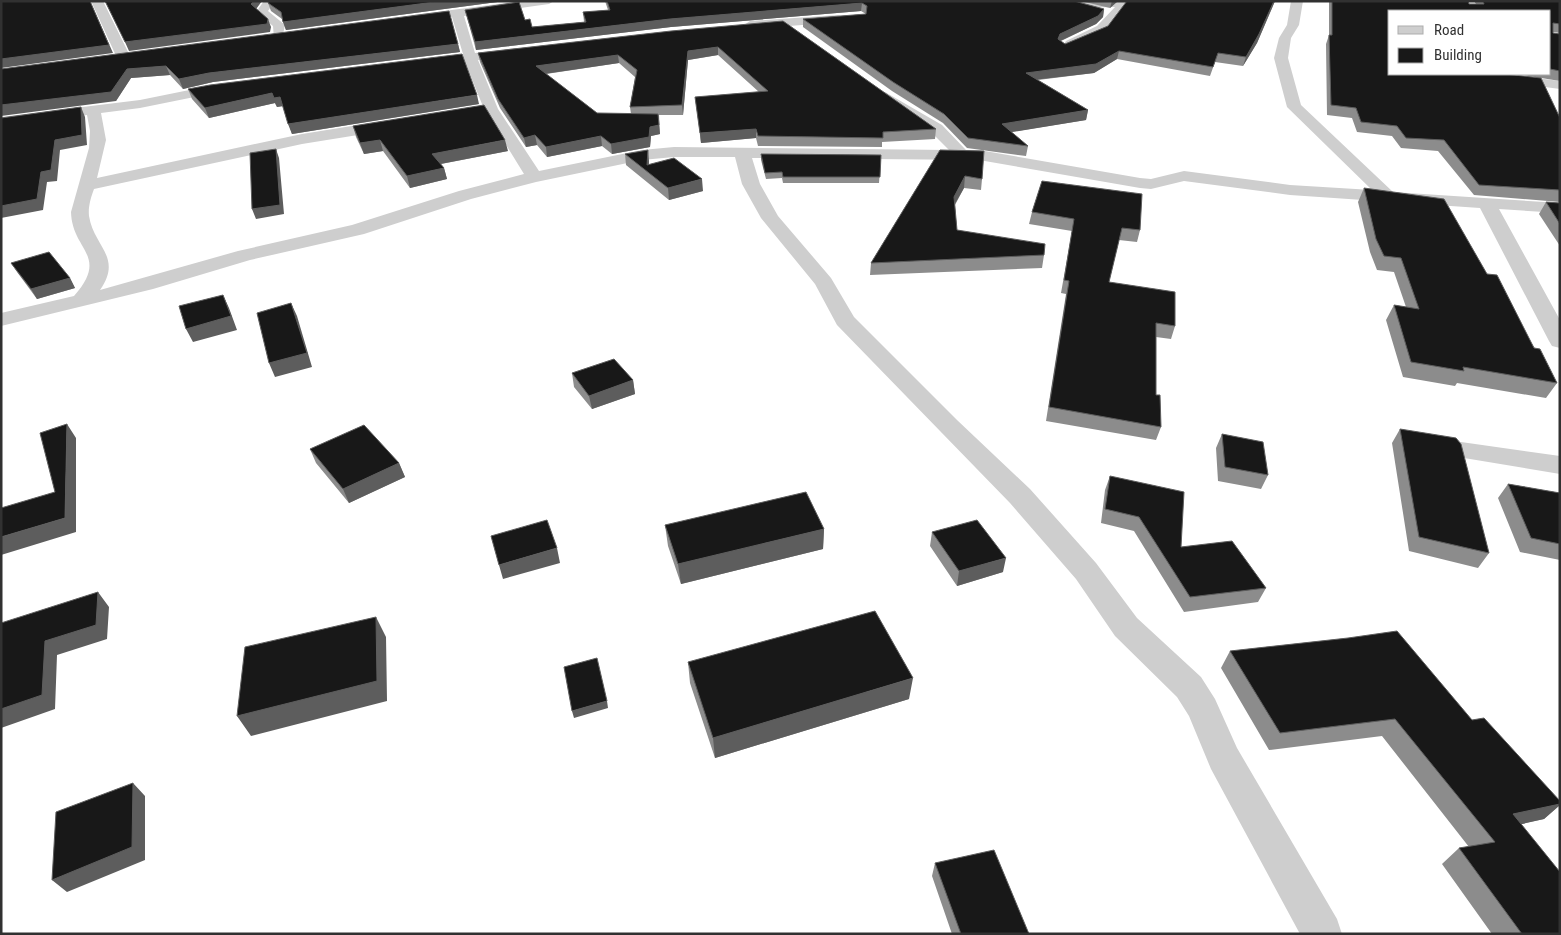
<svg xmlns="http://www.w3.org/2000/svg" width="1561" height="935" viewBox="0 0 1561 935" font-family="'Roboto Condensed',sans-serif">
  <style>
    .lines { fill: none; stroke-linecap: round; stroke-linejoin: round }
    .street { fill: #cecece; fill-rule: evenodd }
    .wall { fill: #8c8c8c; fill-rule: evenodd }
    .shaded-wall { fill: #5d5d5d }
    .building { fill: #181818; stroke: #5d5d5d }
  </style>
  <rect width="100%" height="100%" fill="#fff"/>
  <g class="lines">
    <!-- street -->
    <path class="street" d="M91,1H103L131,58L129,61H119L117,58Z
      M264,1H275L268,11L285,25L282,39H274L273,26L256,12Z
      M521,1H554L549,4L464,16L475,53L515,48L521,52L515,56L478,60L498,109L539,171L642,150L674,147L949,150L931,132L880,99L878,96L885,92L942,125L966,150H979L1140,178L1151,179L1184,171L1290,185L1372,190L1287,107L1274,58L1279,38L1287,25L1291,1H1303L1299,25L1291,38L1288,58L1301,105L1393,192L1560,203V213L1499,209L1560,320V348L1552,346L1549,341L1480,208L1290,195L1184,181L1151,189L1140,188L979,160L752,158L760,184L778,216L831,278L854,317L957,420L1030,489L1096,563L1137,618L1201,677L1215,699L1237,748L1337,919L1342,934H1300L1211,769L1189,716L1177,697L1115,636L1076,579L1010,503L837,325L815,284L761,218L742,184L735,157H674L642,160L536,182L471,199L364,234L250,260L153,289L1,326V313L74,296C110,255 72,251 71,212L89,148L90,131L87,115L1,127V117L140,100L224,83L229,84L231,87L224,91L140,108L101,113L106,140L97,178L302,134L389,120L397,125L389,130L302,144L94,189C91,197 88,207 89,216C94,247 123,257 100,290L238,251L352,225L459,191L524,174L484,109L465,62L429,66L422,62L429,58L463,54L452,17L413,23L407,19L413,15Z
      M1082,1H1131L1105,32L1074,47H1066L1064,44L1066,41L1097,26L1115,7L1074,8L1068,5L1070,3Z
      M838,15L842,16V22L750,29L744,25L750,21Z
      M1468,74H1505L1560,81V89L1475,78Z
      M1461,442L1560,456V474L1452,456L1448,450L1452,444Z"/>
  </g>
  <!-- wall -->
  <path class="wall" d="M505,1L286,30L282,19L271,11L268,3Z
    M605,1H1074L1104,9L1103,17L1096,24L1061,41L1065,44L1108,26L1127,1H1275L1257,43L1243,66L1215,62L1210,76L1117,59L1094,73L1038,80L1088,110L1086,120L1011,132L1028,146L1026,156L967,148L943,123L892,91L803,27V19L866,14L861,11L671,27L476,50L465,10L525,20L532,27L584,22L583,12L608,10Z
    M1081,1H1118L1110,8Z
    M1329,1H1468L1469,4H1476L1474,1H1560V33L1553,32V33L1560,34V81L1516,74H1550V11L1390,74L1560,118V202L1474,195L1438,151L1401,148L1392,136L1357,132L1352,118L1327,115L1326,44L1329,35Z
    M783,21L936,129L935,139L882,142V147L758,146L756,138L701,143L695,97L759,92L718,55L688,60L683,115H659L660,134L651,136L650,147L612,154L602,146L547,157L537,145L526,147L500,108L480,62L478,53ZM619,63L635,77L630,107L631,114L597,113L546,74Z
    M458,44L460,52L213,82L183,89L170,75L131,78L116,101L1,69Z
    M188,89L479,104L292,134L283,106L277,107L275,103L209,118L192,99Z
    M353,126L508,151L441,164L444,168L447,179L410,188L383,151L364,154L356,137Z
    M940,150L982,179L981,190L964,188L955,205L957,230L1044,255L1042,268L870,275L871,263Z
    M625,154L649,161V164L703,191L669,200L626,165Z
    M761,154L881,155L879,183H783L782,178L766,179L761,160Z
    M1042,181L1140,230L1137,242L1119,240L1109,282L1175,326L1171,339L1156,337V395L1161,427L1156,440L1046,421L1066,294L1061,293L1072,231L1029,224L1032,212Z
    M1364,188L1487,274L1557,383L1546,398L1457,383L1455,386L1403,377L1386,320L1394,305L1406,307L1394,272L1377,270L1370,252L1358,202Z
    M1546,202L1560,203V246L1539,214Z
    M11,263L70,278L75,288L37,299L17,272Z
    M572,373L633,380L635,394L592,409L574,387Z
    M1400,429L1489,553L1478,568L1409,551L1392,443Z
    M1222,434L1268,475L1261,489L1218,481L1216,448Z
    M310,449L399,463L405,477L349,503L316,463Z
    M1110,476L1181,547L1266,588L1258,602L1184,612L1134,531L1101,523L1105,490Z
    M1508,484L1560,493V560L1520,552L1498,498Z
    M665,525L824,529L823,549L681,584L668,546Z
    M932,532L1003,572L957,586L930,546Z
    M1230,651L1472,720L1560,801V805L1544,819L1521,824L1560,934H1492L1442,864L1459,848L1469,847L1382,736L1269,750L1221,668Z
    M688,662L909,699L715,758L690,683Z
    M935,863L1029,934H952L932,876Z"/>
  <!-- shaded-wall -->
  <path class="shaded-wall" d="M90,1L113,53L1,68V59Z
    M254,1H262L254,12L251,4Z
    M442,1H505L286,30L283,22Z
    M1112,1H1118L1110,8Z
    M1274,1H1275L1257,43L1243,66L1246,57Z
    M862,3L861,11L671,27L476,50L475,42L670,19Z
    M1104,9L1103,17L1096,24L1058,42V39L1060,34Z
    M268,19L271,27L270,32L129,51L125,42Z
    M458,44L460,52L213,82L183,89L179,79L209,73Z
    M718,47V55L688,60L683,115L682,105L688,51Z
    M1119,51L1117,59L1094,73L1024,81L1026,73Z
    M618,55L619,63L537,75L536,66Z
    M166,66L170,75L131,78L116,101L1,116V105L127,69Z
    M272,93L280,97L283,106L277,107L275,103L209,118L205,108Z
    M477,95L479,104L292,134L288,124Z
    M81,107L85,117L87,145L60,150L57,181L47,182L43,210L1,218V206L41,172L55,140Z
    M1088,110L1086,120L1000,134L1002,124Z
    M659,125L660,134L651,136L650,147L612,154L611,144L650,127Z
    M756,129V138L701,143L700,133Z
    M535,135L537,145L526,147L524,138Z
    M601,136L602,146L547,157L546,147Z
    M380,140L383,151L364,154L360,143Z
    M505,140L508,151L435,165L432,154Z
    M276,149L279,158L284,214L256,219L252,209Z
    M648,150L649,161L648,173L647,165Z
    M444,168L447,179L410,188L407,176Z
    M965,176L964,188L952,209L954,197Z
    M702,179L703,191L669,200L668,188Z
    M70,278L75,288L37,299L31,289Z
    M223,295L229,308L237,330L193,342L186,329Z
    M291,303L297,316L312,367L275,377L269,363Z
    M633,380L635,394L592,409L589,396Z
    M67,424L76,438V532L1,555V537L65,518Z
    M399,463L405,477L349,503L343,489Z
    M824,529L823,549L681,584L678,564Z
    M557,548L560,563L503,579L499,565Z
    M1006,558L1003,572L957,586L959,571Z
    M98,592L109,607L107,639L57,655L55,709L1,728V709L45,641Z
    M376,617L386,637L387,701L251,736L237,716Z
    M913,678L909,699L715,758L713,738Z
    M607,701L608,708L574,718L572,711Z
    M133,783L145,796V860L67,892L52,880Z
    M1560,804V805L1544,819L1496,830L1513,814Z"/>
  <!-- building -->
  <path class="building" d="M1,1H90L109,45L1,59Z
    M105,1H254L251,4L268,19L267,24L125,42Z
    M269,1H442L283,22L281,12L268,3Z
    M607,1H1074L1104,9L1098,16L1060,34L1058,39L1065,44L1108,26L1127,1H1274L1259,34L1246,57L1218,53L1213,67L1119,51L1096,64L1026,73L1088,110L1002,124L1028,146L968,138L944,114L893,82L803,19L866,14L867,6L862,3L670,19L475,42L465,10L519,2L525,20L530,19L532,27L586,22L583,12L610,10Z
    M1332,1H1468L1469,4H1484L1483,1H1560V24L1553,23V33L1560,34V71L1550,69V11H1390V74H1505L1541,78L1560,118V190L1479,185L1444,140L1406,138L1397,126L1361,122L1356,108L1331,105L1329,35H1332Z
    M449,11L458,44L209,73L179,79L166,66L127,69L111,92L1,105V69Z
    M783,21L936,129L883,132V138L758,136L756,129L700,133L695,97L768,91L718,47L688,51L682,105L630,107L637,70L618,55L536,66L597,113L658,114L659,125L650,127L649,137L611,144L601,136L546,147L535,135L524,138L498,99L478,53L671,31Z
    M462,54L477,95L288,124L280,97L274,98L272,93L205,108L188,89L210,85Z
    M484,105L505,140L432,154L444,168L407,176L380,140L360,143L353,126Z
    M81,107L82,135L55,140L51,170L41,172L37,199L1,206V118Z
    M276,149L280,205L252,209L250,153Z
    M648,150L647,165L674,158L702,179L668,188L625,154Z
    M940,150L984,151L982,179L965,176L954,197L957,230L1045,244L1044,255L871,263Z
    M761,154L881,155L880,177H783L782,172L765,173Z
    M1042,181L1142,194L1140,230L1122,228L1109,282L1175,292V326L1156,323V395H1160L1161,427L1049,407L1069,281L1064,280L1074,219L1032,212Z
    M1364,188L1444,199L1487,274L1497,275L1534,348L1540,349L1557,383L1463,367L1464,371L1411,362L1394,305L1419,309L1401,258L1384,256L1376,239Z
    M1546,202L1560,203V224Z
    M49,252L70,278L31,289L11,263Z
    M223,295L231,316L186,329L179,306Z
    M291,303L307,353L269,363L257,313Z
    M614,359L633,380L589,396L572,373Z
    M67,424L65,518L1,537V508L55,492L40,433Z
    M364,425L399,463L343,489L310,449Z
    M1400,429L1456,438L1461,444L1489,553L1419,537Z
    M1222,434L1263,442L1268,475L1225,467Z
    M1110,476L1184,492L1181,547L1232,541L1266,588L1190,597L1139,517L1105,509Z
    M1508,484L1560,493V544L1531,538Z
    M806,492L824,529L678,564L665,525Z
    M547,520L557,548L499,565L491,536Z
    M977,520L1006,558L959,571L932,532Z
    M98,592L96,625L45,641L42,695L1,709V623Z
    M875,611L913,678L713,738L688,662Z
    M376,617L377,681L237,716L245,647Z
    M1397,631L1472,720L1484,718L1560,801V804L1513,814L1560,872V934H1522L1459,848L1495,842L1395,719L1280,733L1230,651L1348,638Z
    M597,658L607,701L572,711L564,667Z
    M133,783L132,847L52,880L56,812Z
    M994,850L1029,934H961L935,863Z"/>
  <!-- border -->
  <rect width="1561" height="935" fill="none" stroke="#313131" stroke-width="5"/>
  <!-- legend -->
  <rect x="1388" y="10" width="162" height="65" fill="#ffffff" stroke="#adadad"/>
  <rect x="1398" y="26" width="25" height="8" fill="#cecece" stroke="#adadad"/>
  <text x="1434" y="35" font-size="15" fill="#313131">Road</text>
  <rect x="1398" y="48" width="25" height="15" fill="#181818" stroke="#adadad"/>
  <text x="1434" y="60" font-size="15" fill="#313131">Building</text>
</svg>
